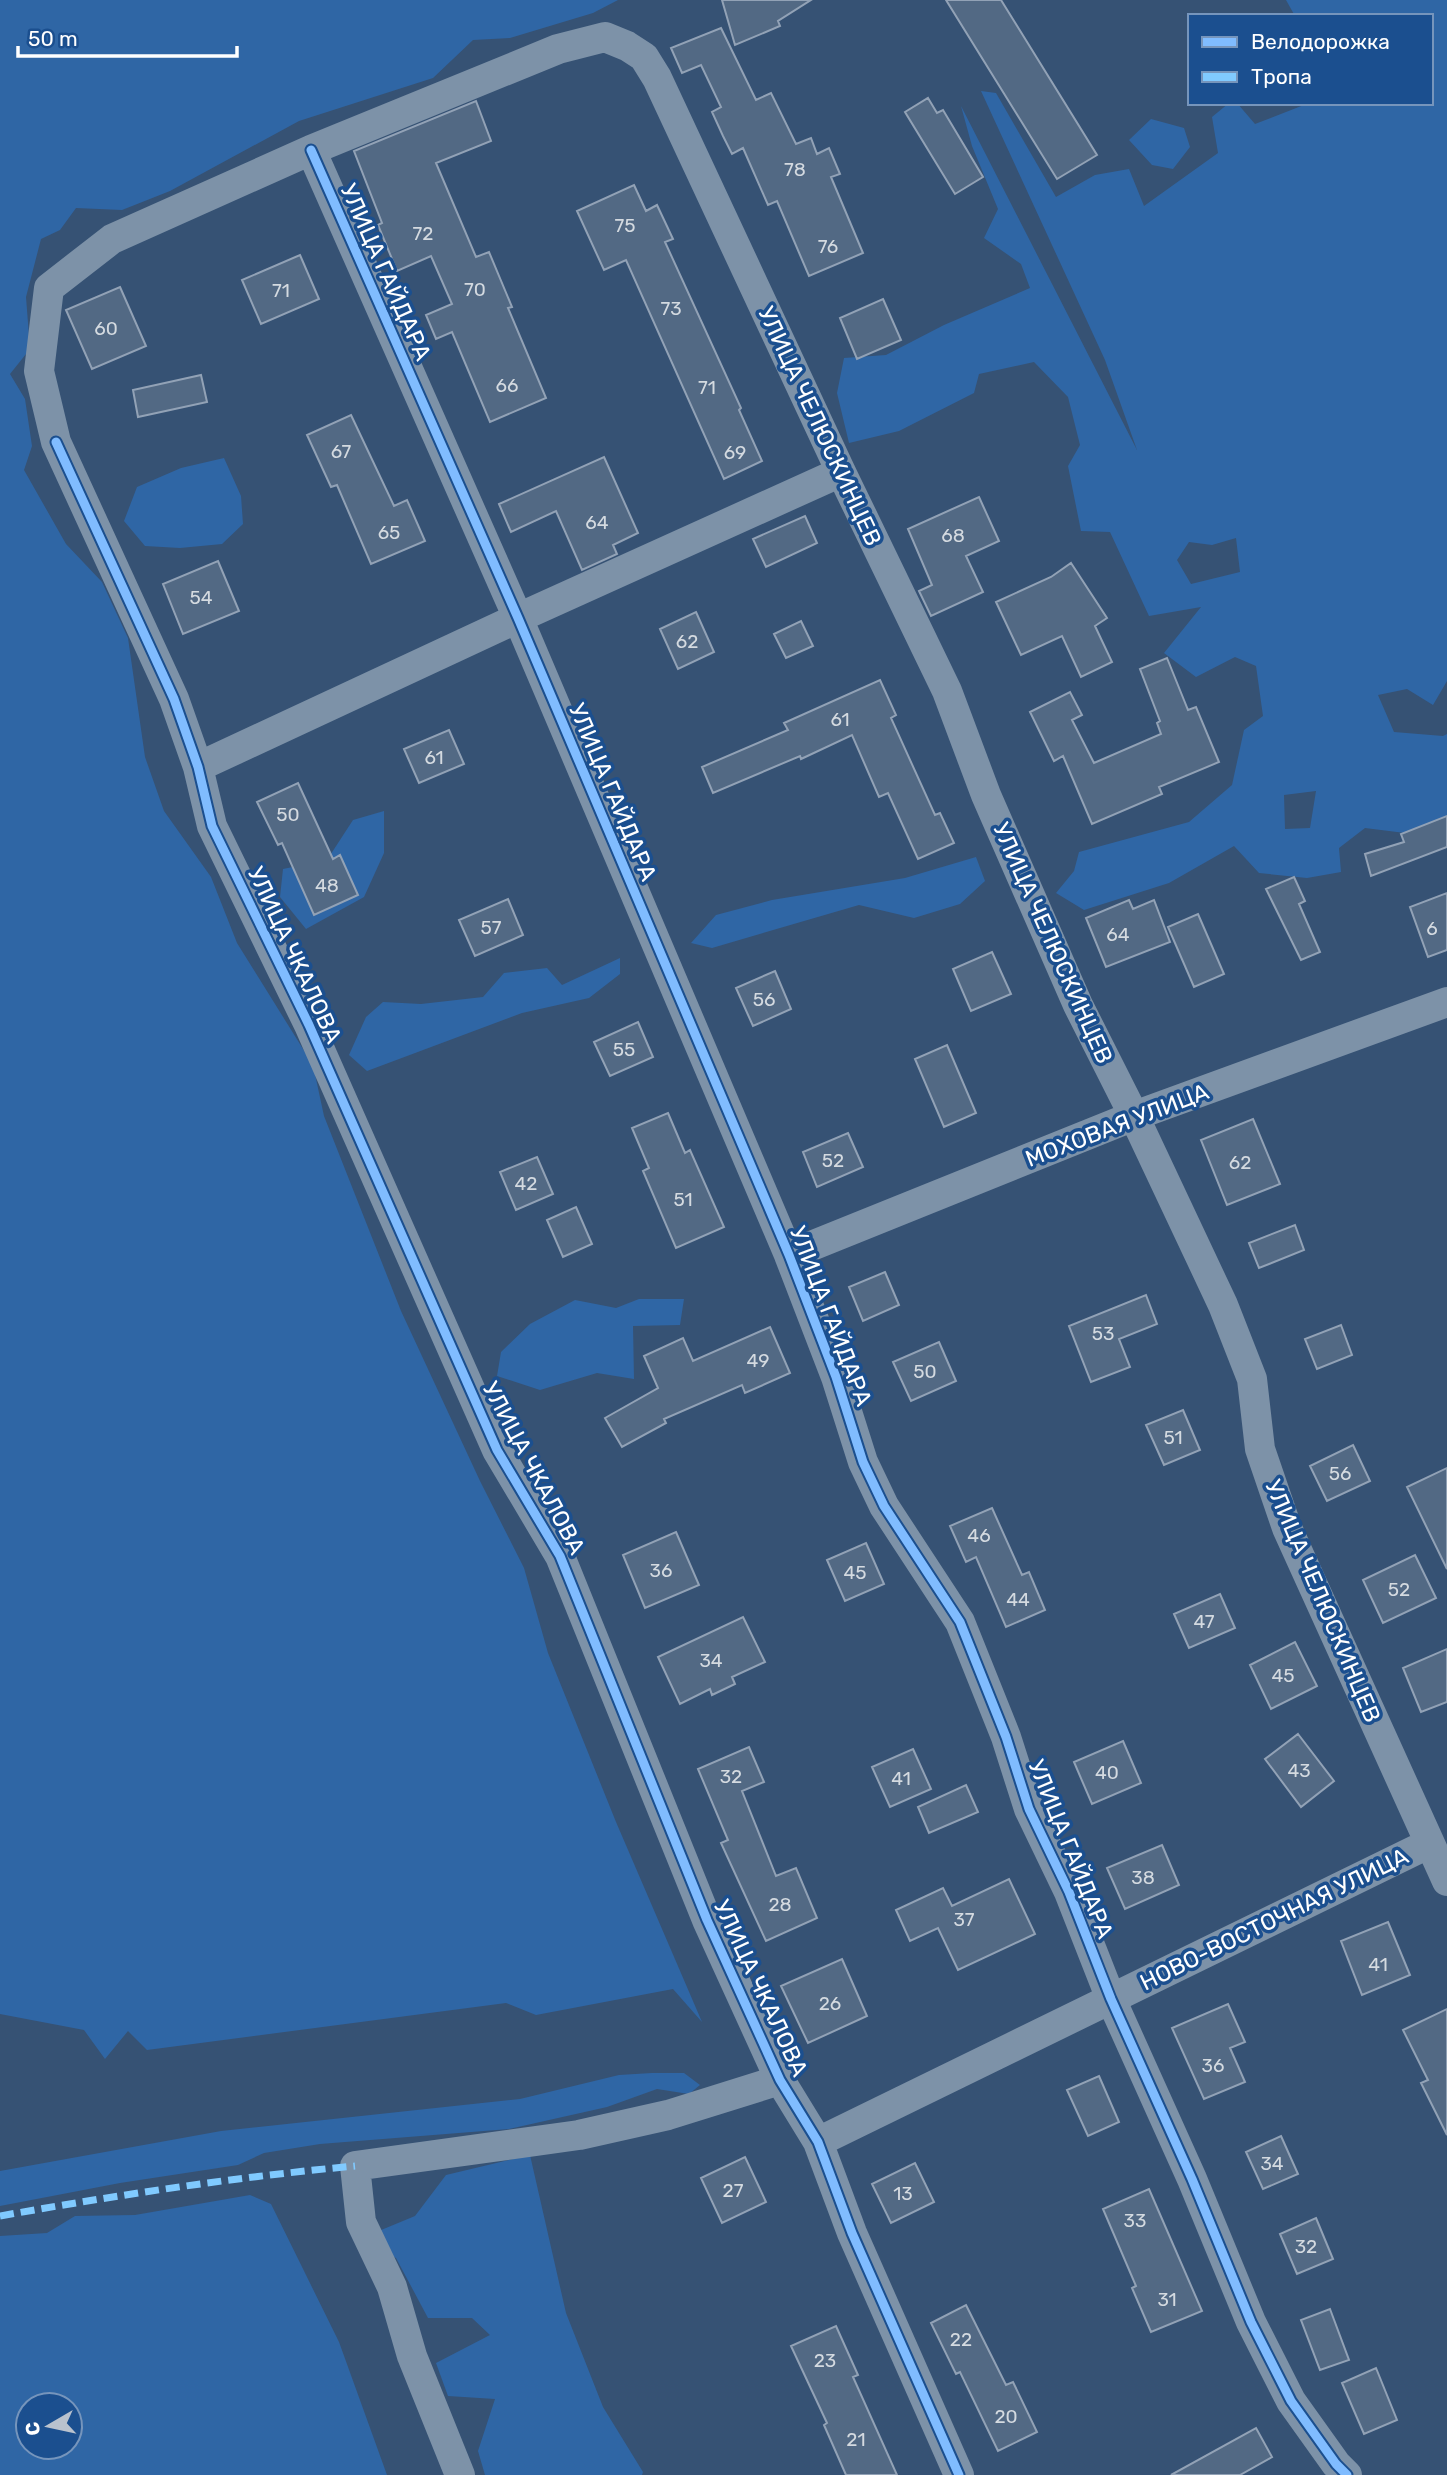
<svg xmlns="http://www.w3.org/2000/svg" width="1447" height="2475" viewBox="0 0 1447 2475" font-family="Rubik,sans-serif">
  <style>
    .green { fill: #2f66a5; fill-rule: evenodd }
    .building { fill: #526984; stroke: #92a2b6; stroke-width: 2 }
    .lines { fill: none; stroke-linecap: round; stroke-linejoin: round }
    .minor { stroke: #7d92a8; stroke-width: 30 }
    .quiet { stroke: #80caff; stroke-width: 7; stroke-dasharray: 14 7; stroke-linecap: butt }
    .cycleway-casing { stroke: #1b4f8f; stroke-width: 13 }
    .cycleway { stroke: #80bcff; stroke-width: 9 }
    .labels { text-anchor: middle; stroke-width: 7; stroke-linejoin: round; paint-order: stroke }
    .number-label { font-size: 19px; fill: #d4dae0 }
    .street-label { font-size: 23px; fill: #fff; stroke: #1b4f8f }
  </style>
  <rect width="100%" height="100%" fill="#365274"/>
  <!-- green -->
  <path class="green" d="M0,0H618L593,13L510,38L473,40L433,78L299,121L170,191L122,210L76,208L60,230L41,239L26,297L30,349L10,374L25,399L32,446L24,470L66,544L102,582L128,638L145,757L164,811L211,877L237,943L313,1065L324,1116L401,1311L480,1481L524,1568L548,1653L616,1822L702,2022L673,1989L536,2015L506,2003L147,2050L128,2031L105,2059L84,2030L0,2014Z
    M1286,0H1447V681L1433,705L1407,689L1378,695L1394,732L1443,736L1447,734V816L1405,833L1365,828L1339,848L1341,872L1307,878L1259,873L1234,846L1169,883L1084,910L1056,893L1074,871L1079,852L1189,822L1232,785L1244,730L1263,716L1256,666L1235,657L1196,677L1164,653L1201,607L1149,616L1110,532L1081,531L1068,466L1080,445L1068,397L1034,362L979,374L974,393L899,431L849,443L837,393L844,358L886,355L944,325L1030,288L1021,264L984,238L998,209L972,146L961,106L1137,450L1105,360L981,91L996,93L1056,197L1095,175L1129,169L1144,206L1218,153L1212,117L1229,103H1237L1255,124L1309,103H1431V16H1295ZM1236,538L1240,572L1191,584L1177,560L1189,542L1212,545ZM1316,791L1310,828L1285,829L1284,795Z
    M1151,119L1184,128L1190,147L1173,169L1152,165L1129,140Z
    M224,458L241,496L243,524L222,544L180,548L145,546L124,521L137,487L181,468Z
    M384,811V853L364,897L306,929L280,897L283,869L327,860L353,820Z
    M976,857L985,881L960,904L914,918L859,905L712,948L691,943L716,915L772,900L905,878Z
    M620,958V974L589,998L522,1013L367,1071L349,1055L366,1017L383,1002L421,1004L483,997L504,973L547,968L562,985Z
    M639,1299H684L680,1325L633,1326L634,1379L597,1373L540,1390L497,1376L501,1352L530,1324L575,1300L616,1308Z
    M652,2073H684L700,2085L689,2094L657,2089L607,2107L509,2129L320,2144L264,2153L238,2165L120,2183L0,2206V2171L221,2131L520,2099L619,2075Z
    M530,2155L566,2313L603,2407L643,2472L642,2475H485L478,2451L495,2399L448,2396L436,2363L490,2335L472,2318H428L396,2258L357,2240L415,2216L446,2175Z
    M250,2195L271,2204L339,2342L387,2475H0V2236L47,2233L75,2216L135,2215ZM28,2405H70V2447H28Z"/>
  <!-- building -->
  <path class="building" d="M722,0H811L778,21L780,26L735,45Z
    M946,0H1001L1097,155L1057,179Z
    M721,28L756,100L771,93L796,144L811,138L817,154L829,148L840,174L831,177L863,253L809,276L777,201L768,205L743,148L732,154L723,136L712,112L721,107L701,65L682,73L671,48Z
    M928,98L937,113L943,110L983,177L955,194L905,112Z
    M476,101L491,141L436,163L476,257L489,252L512,307L508,308L546,398L490,422L452,332L436,339L426,315L452,304L431,256L397,271L378,225L382,223L354,151Z
    M634,185L646,211L657,205L673,239L665,242L741,408L739,410L762,461L724,479L626,260L604,270L577,211Z
    M300,255L319,299L261,324L242,280Z
    M120,287L146,346L92,369L66,310Z
    M883,299L901,340L857,359L840,318Z
    M201,375L207,402L138,417L133,390Z
    M351,415L394,506L407,500L425,541L371,564L337,485L331,487L307,435Z
    M604,457L638,533L613,545L617,554L582,570L556,511L511,532L499,504Z
    M979,497L999,541L966,556L983,592L931,616L919,591L932,585L908,529Z
    M805,516L817,543L766,567L753,539Z
    M218,561L239,611L183,634L163,584Z
    M1071,563L1107,618L1095,626L1112,662L1081,677L1062,636L1021,655L996,602L1051,577Z
    M696,612L714,652L678,669L660,629Z
    M801,621L813,646L786,658L774,634Z
    M1167,658L1188,710L1196,707L1219,762L1159,787L1162,794L1092,824L1063,756L1054,761L1030,712L1070,692L1082,715L1072,720L1094,763L1161,734L1157,723L1160,721L1140,669Z
    M880,680L896,715L891,718L935,815L940,813L954,843L918,859L888,793L879,797L852,735L801,759L800,756L713,793L702,767L788,730L784,723Z
    M449,730L464,764L419,783L404,749Z
    M298,783L333,859L340,855L358,895L314,915L282,843L278,845L257,802Z
    M1447,816V847L1371,876L1365,854L1404,842L1401,834Z
    M1294,877L1305,901L1299,904L1320,952L1301,960L1266,889Z
    M1447,893V950L1428,957L1410,907Z
    M508,899L523,935L475,956L459,920Z
    M1129,900L1133,909L1154,900L1170,942L1106,967L1086,918Z
    M1198,914L1224,974L1194,987L1168,927Z
    M992,952L1011,994L971,1011L953,969Z
    M775,971L791,1009L753,1026L736,988Z
    M638,1022L653,1057L610,1076L594,1042Z
    M947,1045L976,1113L944,1127L915,1059Z
    M668,1113L685,1153L690,1150L724,1227L676,1248L643,1171L649,1168L632,1128Z
    M1253,1119L1280,1184L1227,1205L1201,1140Z
    M848,1133L863,1167L817,1187L803,1152Z
    M537,1157L553,1194L516,1210L500,1172Z
    M576,1207L592,1244L563,1257L547,1220Z
    M1295,1225L1304,1250L1259,1268L1249,1243Z
    M885,1272L899,1305L863,1321L849,1287Z
    M1146,1295L1157,1324L1119,1339L1130,1367L1091,1382L1069,1326Z
    M1341,1325L1352,1355L1317,1369L1305,1339Z
    M770,1327L790,1373L745,1393L742,1385L664,1419L666,1423L622,1447L605,1418L658,1388L644,1356L683,1338L693,1361Z
    M939,1342L956,1381L911,1401L893,1362Z
    M1183,1410L1200,1450L1164,1465L1146,1425Z
    M1353,1445L1370,1481L1327,1501L1310,1466Z
    M1447,1468V1569L1407,1487Z
    M992,1508L1022,1575L1029,1572L1045,1610L1006,1627L976,1557L966,1562L950,1526Z
    M676,1532L699,1585L645,1608L623,1555Z
    M866,1543L884,1584L845,1601L827,1560Z
    M1415,1555L1436,1598L1383,1623L1363,1580Z
    M1220,1594L1235,1628L1189,1648L1174,1614Z
    M743,1617L765,1662L732,1677L735,1684L712,1695L710,1689L680,1704L658,1657Z
    M1295,1642L1317,1686L1271,1709L1250,1665Z
    M1447,1649V1702L1421,1712L1403,1668Z
    M1298,1734L1334,1781L1301,1807L1265,1759Z
    M1123,1741L1141,1783L1092,1804L1074,1762Z
    M749,1747L764,1782L742,1791L776,1876L796,1868L817,1918L766,1941L721,1843L728,1840L698,1769Z
    M913,1749L931,1789L890,1807L872,1767Z
    M966,1785L978,1812L929,1833L918,1807Z
    M1162,1845L1179,1885L1125,1909L1107,1868Z
    M1009,1879L1035,1934L958,1970L938,1928L910,1941L896,1910L943,1888L952,1906Z
    M1388,1922L1410,1975L1362,1995L1341,1941Z
    M842,1959L867,2016L808,2043L781,1986Z
    M1228,2004L1245,2042L1230,2048L1245,2082L1204,2099L1172,2028Z
    M1447,2009V2135L1421,2083L1428,2080L1403,2030Z
    M1099,2076L1119,2122L1088,2136L1067,2090Z
    M1281,2136L1298,2174L1263,2189L1246,2152Z
    M745,2157L766,2202L722,2223L701,2178Z
    M915,2163L934,2202L891,2223L872,2184Z
    M1149,2189L1202,2311L1151,2332L1132,2288L1136,2286L1103,2209Z
    M1316,2218L1333,2259L1297,2274L1280,2234Z
    M966,2305L1006,2385L1013,2382L1037,2432L998,2451L960,2372L956,2374L931,2323Z
    M1330,2309L1349,2360L1320,2370L1301,2320Z
    M836,2326L858,2375L853,2377L897,2475H846L824,2425L827,2423L791,2346Z
    M1376,2368L1397,2420L1364,2434L1342,2383Z
    M1256,2428L1272,2457L1240,2475H1171Z"/>
  <g class="lines">
    <!-- minor -->
    <path class="minor" d="M311,150L518,618L789,1255L836,1377L863,1462L884,1506L960,1622L1006,1737L1029,1809L1069,1892L1111,1999L1192,2179L1251,2322L1291,2401L1336,2464L1347,2475
      M198,767L518,618L841,472
      M789,1255L1134,1116L1447,1002
      M818,2142L1428,1844
      M460,2475L412,2356L392,2287L361,2222L355,2166L579,2135L668,2115L780,2080
      M959,2475L852,2233L818,2142L780,2080L707,1920L560,1556L497,1450L309,1025L212,826L198,767L174,699L56,442L39,371L49,288L112,239L311,150L558,49L605,37L627,46L644,57L657,78L841,472L947,691L986,795L1078,1005L1134,1116L1223,1305L1252,1379L1260,1449L1287,1528L1447,1881"/>
    <!-- quiet -->
    <path class="quiet" d="M0,2216C118,2195 236,2177 355,2166"/>
    <!-- cycleway casing -->
    <g class="cycleway-casing">
      <path id="cycleway" d="M311,150L518,618L789,1255L836,1377L863,1462L884,1506L960,1622L1006,1737L1029,1809L1069,1892L1111,1999L1192,2179L1251,2322L1291,2401L1336,2464L1347,2475
        M56,442L174,699L198,767L212,826L309,1025L497,1450L560,1556L707,1920L780,2080L818,2142L852,2233L959,2475"/>
    </g>
    <!-- cycleway -->
    <use href="#cycleway" class="cycleway"/>
  </g>
  <g class="labels">
    <!-- number labels -->
    <g class="number-label">
      <text x="795" y="176">78</text>
      <text x="625" y="232">75</text>
      <text x="423" y="240">72</text>
      <text x="828" y="253">76</text>
      <text x="475" y="296">70</text>
      <text x="281" y="297">71</text>
      <text x="671" y="315">73</text>
      <text x="106" y="335">60</text>
      <text x="507" y="392">66</text>
      <text x="707" y="394">71</text>
      <text x="341" y="458">67</text>
      <text x="735" y="459">69</text>
      <text x="597" y="529">64</text>
      <text x="389" y="539">65</text>
      <text x="953" y="542">68</text>
      <text x="201" y="604">54</text>
      <text x="687" y="648">62</text>
      <text x="840" y="726">61</text>
      <text x="434" y="764">61</text>
      <text x="288" y="821">50</text>
      <text x="327" y="892">48</text>
      <text x="491" y="934">57</text>
      <text x="1432" y="935">6</text>
      <text x="1118" y="941">64</text>
      <text x="764" y="1006">56</text>
      <text x="624" y="1056">55</text>
      <text x="833" y="1167">52</text>
      <text x="1240" y="1169">62</text>
      <text x="526" y="1190">42</text>
      <text x="683" y="1206">51</text>
      <text x="1103" y="1340">53</text>
      <text x="758" y="1367">49</text>
      <text x="925" y="1378">50</text>
      <text x="1173" y="1444">51</text>
      <text x="1340" y="1480">56</text>
      <text x="979" y="1542">46</text>
      <text x="661" y="1577">36</text>
      <text x="855" y="1579">45</text>
      <text x="1399" y="1596">52</text>
      <text x="1018" y="1606">44</text>
      <text x="1204" y="1628">47</text>
      <text x="711" y="1667">34</text>
      <text x="1283" y="1682">45</text>
      <text x="1299" y="1777">43</text>
      <text x="1107" y="1779">40</text>
      <text x="731" y="1783">32</text>
      <text x="901" y="1785">41</text>
      <text x="1143" y="1884">38</text>
      <text x="780" y="1911">28</text>
      <text x="964" y="1926">37</text>
      <text x="1378" y="1971">41</text>
      <text x="830" y="2010">26</text>
      <text x="1213" y="2072">36</text>
      <text x="1272" y="2170">34</text>
      <text x="733" y="2197">27</text>
      <text x="903" y="2200">13</text>
      <text x="1135" y="2227">33</text>
      <text x="1306" y="2253">32</text>
      <text x="1167" y="2306">31</text>
      <text x="961" y="2346">22</text>
      <text x="825" y="2367">23</text>
      <text x="1006" y="2423">20</text>
      <text x="856" y="2446">21</text>
    </g>
    <!-- street labels -->
    <g class="street-label">
      <text transform="translate(386 272) rotate(66)" y="8">УЛИЦА ГАЙДАРА</text>
      <text transform="translate(820 426) rotate(65)" y="8">УЛИЦА ЧЕЛЮСКИНЦЕВ</text>
      <text transform="translate(613 792) rotate(67)" y="8">УЛИЦА ГАЙДАРА</text>
      <text transform="translate(1053 943) rotate(66)" y="8">УЛИЦА ЧЕЛЮСКИНЦЕВ</text>
      <text transform="translate(295 955) rotate(65)" y="8">УЛИЦА ЧКАЛОВА</text>
      <text transform="translate(1117 1125) rotate(-21)" y="8">МОХОВАЯ УЛИЦА</text>
      <text transform="translate(831 1316) rotate(69)" y="8">УЛИЦА ГАЙДАРА</text>
      <text transform="translate(534 1468) rotate(62)" y="8">УЛИЦА ЧКАЛОВА</text>
      <text transform="translate(1323 1601) rotate(67)" y="8">УЛИЦА ЧЕЛЮСКИНЦЕВ</text>
      <text transform="translate(1071 1849) rotate(68)" y="8">УЛИЦА ГАЙДАРА</text>
      <text transform="translate(1274 1919) rotate(-26)" y="8">НОВО-ВОСТОЧНАЯ УЛИЦА</text>
      <text transform="translate(761 1988) rotate(65)" y="8">УЛИЦА ЧКАЛОВА</text>
    </g>
  </g>
  <!-- legend -->
  <rect x="1188" y="14" width="245" height="91" fill="#1b4f8f" stroke="#7695bc" stroke-width="2"/>
  <rect x="1202" y="37" width="35" height="10" fill="#80bcff" stroke="#7695bc" stroke-width="2"/>
  <text x="1251" y="49" font-size="21" fill="#ffffff">Велодорожка</text>
  <rect x="1202" y="72" width="35" height="10" fill="#80caff" stroke="#7695bc" stroke-width="2"/>
  <text x="1251" y="84" font-size="21" fill="#ffffff">Тропа</text>
  <!-- north arrow -->
  <g transform="translate(49 2426) rotate(261)"><circle r="33" fill="#1b4f8f" stroke="#7695bc" stroke-width="2"/>
  <path d="M0-5L12 26L0 18L-12 26Z" fill="#b9c2ce"/>
  <text y="-10" font-size="19" font-weight="bold" text-anchor="middle" fill="#ffffff">С</text>
  </g>
  <!-- scale -->
  <path d="M18 46v10h219v-10" fill="none" stroke="#ffffff" stroke-width="3.5"/>
  <text x="28" y="46" font-size="21" fill="#ffffff" stroke="#1b4f8f" stroke-width="5" paint-order="stroke">50 m</text>
</svg>
